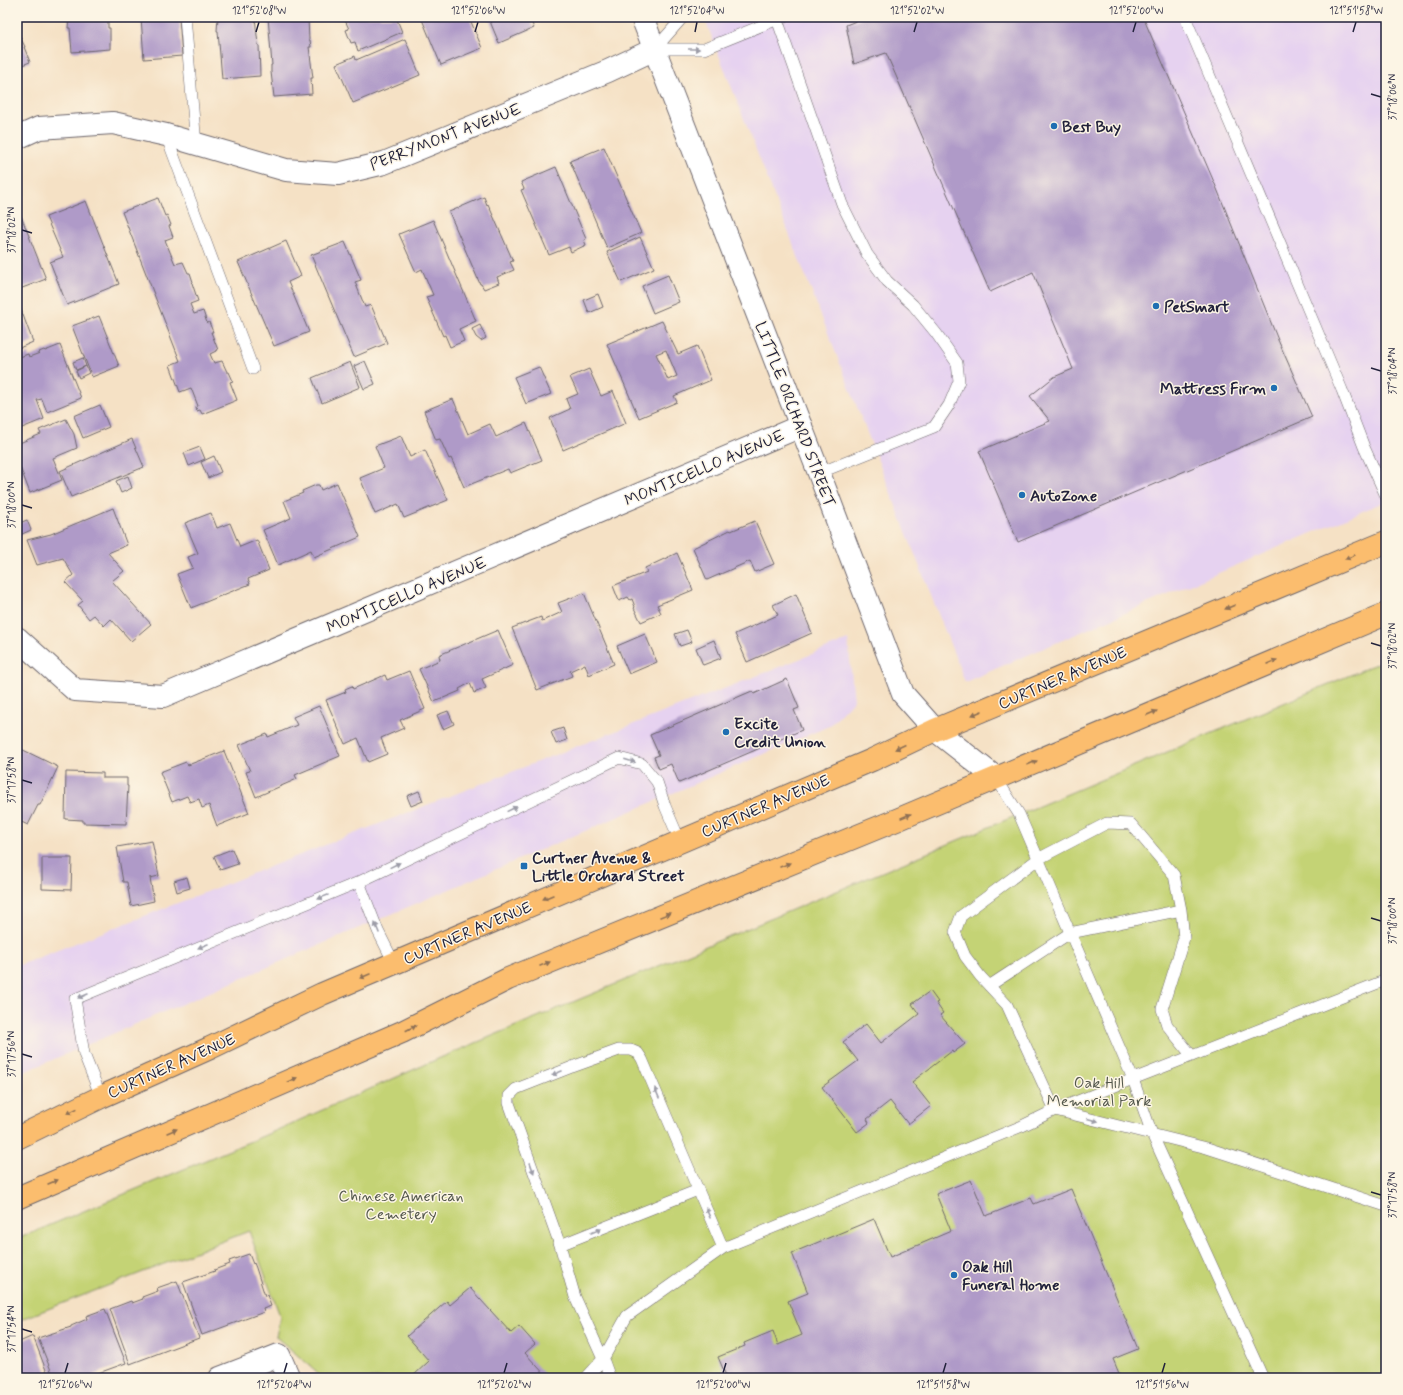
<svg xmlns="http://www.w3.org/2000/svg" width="1403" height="1395" viewBox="0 0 1403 1395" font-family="Mynerve,sans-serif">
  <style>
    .built { fill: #e6d2f0 }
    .green { fill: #c4d375; stroke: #737a58 }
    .building { fill: #af9ac8; fill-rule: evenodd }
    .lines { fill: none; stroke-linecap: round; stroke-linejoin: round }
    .service-casing { stroke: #6c656b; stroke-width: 12 }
    .minor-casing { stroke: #6c656b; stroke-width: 24 }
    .tertiary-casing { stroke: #6c656b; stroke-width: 24 }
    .primary-casing { stroke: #6c656b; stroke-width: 24 }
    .service { stroke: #fff; stroke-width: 11 }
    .minor { stroke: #fff; stroke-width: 22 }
    .tertiary { stroke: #fff; stroke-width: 22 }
    .primary { stroke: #fbbd6e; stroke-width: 22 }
    .oneway { fill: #9c9ca7 }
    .oneway2 { fill: #8e7054 }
    .ticks { fill: none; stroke: #22223b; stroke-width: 1.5 }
    .poi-dot { fill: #1f6fb2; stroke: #fcf5e5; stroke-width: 1.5 }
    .labels { text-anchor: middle; stroke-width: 3; stroke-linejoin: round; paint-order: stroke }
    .poi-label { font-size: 16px; font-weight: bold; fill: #22223b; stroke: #fcf5e5; text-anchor: start }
    .street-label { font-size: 16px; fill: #22223b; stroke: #fcf5e5 }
    .park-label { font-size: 16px; fill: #53574c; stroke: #fcf5e5 }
    .neatline { fill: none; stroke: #22223b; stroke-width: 1.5 }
    .ticks-label { font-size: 10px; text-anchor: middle; fill: #22223b }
  </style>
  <rect width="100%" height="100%" fill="#fcf5e5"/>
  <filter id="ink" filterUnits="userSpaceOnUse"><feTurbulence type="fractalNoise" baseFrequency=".025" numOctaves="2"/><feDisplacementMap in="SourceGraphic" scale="8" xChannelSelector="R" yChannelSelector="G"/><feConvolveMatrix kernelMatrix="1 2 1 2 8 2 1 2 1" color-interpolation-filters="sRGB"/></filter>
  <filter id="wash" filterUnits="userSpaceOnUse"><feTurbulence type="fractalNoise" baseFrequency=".012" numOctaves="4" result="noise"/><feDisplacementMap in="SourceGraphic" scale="16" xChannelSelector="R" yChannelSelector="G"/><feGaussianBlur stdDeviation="0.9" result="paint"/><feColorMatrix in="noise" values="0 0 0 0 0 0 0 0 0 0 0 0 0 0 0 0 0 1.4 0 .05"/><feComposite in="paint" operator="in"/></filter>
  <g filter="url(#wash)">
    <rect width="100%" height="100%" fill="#f5e1c5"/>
    <!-- built -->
    <path class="built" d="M704,17H1386V501L965,682Z
      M848,640L854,700L829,726L17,1075V966Z"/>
    <!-- green -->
    <path class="green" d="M1386,660V1378H319L315,1370L276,1337L280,1316L249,1231L17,1321V1239L275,1131L440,1058Z"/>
    <g id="blocks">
      <!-- building -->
      <path class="building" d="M69,17H108V28H110V49L72,52L70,28H68Z
        M141,17H179L182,56L144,59Z
        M218,17H255L258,45H259L260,76L222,79L218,31H217Z
        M268,17H309V19H308L309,40H310L311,47H309L313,78H311L312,94L274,97L271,72V65H272Z
        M340,17H396L402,32L358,51L355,42L351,43L346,30L349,29L344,18L341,19Z
        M421,17H469L482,48L441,65Z
        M486,17H529L534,28L499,43L489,19L488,20Z
        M866,17H1143L1217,189L1278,340L1312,417L1018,542L979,451L1050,421L1030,396L1054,377L1073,369L1033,272L990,292L886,53L854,64L846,25Z
        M17,30L25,47H24L30,62L17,67Z
        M405,39L420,75L353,103L336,64L355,56L356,60Z
        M604,147L641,233L607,248L570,161Z
        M556,167L586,239L584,240L586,245L571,252L569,247L549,255L521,190L524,189L521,182Z
        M484,197L487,205L488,204L513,261L510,262L514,270L497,277L499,283L484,289L481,284H480L449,212Z
        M158,198L165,216L167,215L171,225L169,226L173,237L165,240L175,264L183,262L188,273H190L193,282L192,283L198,301L190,304L194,314L203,311L207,323L209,322L213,332H211L218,350L210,354L214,363L222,361L227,372H229L233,381L230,382L237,400L202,414L200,410L197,411L196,407L198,406L191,388L180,392L170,365L180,361L122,212Z
        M86,201L119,284L67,305L50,262L63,257L46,217Z
        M21,216L46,279L17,290V218Z
        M433,220L476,321L459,329L464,341L450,347L445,335L443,336L426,297L433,295L422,269L416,272L399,234Z
        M640,237L654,268L621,282L607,252Z
        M286,241L301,276L288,282L309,332L274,346L238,262Z
        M345,242L361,280L355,282L365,307L371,305L387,343L354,357L311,255Z
        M668,275L679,302L653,313L642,286Z
        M598,294L603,307L589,313L584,300Z
        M17,299L33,342L17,349Z
        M99,316L119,366L92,377L72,326Z
        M662,321L678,354L697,346L711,380L674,396L677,402L639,418L607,344ZM666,350L677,376L668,380L656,354Z
        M480,325L486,338L481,341L476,337L472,329Z
        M60,345L81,398L47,412L42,399L37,400L44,419L17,430V358L28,354L29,357L40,353L39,352L44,350L45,351Z
        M83,358L86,366L76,370L73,362Z
        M365,361L375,384L364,389L354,366Z
        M350,362L360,387L322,403L312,378Z
        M86,366L89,373L79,378L76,371Z
        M539,367L551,394L526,404L514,377Z
        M589,369L601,396L613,391L626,423L563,450L550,418L570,409L566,399L578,394L570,377Z
        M453,399L468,434L490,424L496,437L526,423L542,460L510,473L508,469L464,487L451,458L449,459L440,439L436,440L424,411Z
        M100,405L109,427L83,438L74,416Z
        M66,419L74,434L77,448L53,458L62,480L30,493L20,467L17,468V444L41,434L39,430Z
        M401,436L410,457L425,450L448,500L404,518L398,504L375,514L360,478L384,468L375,446Z
        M132,439L144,467L71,497L60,471Z
        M200,447L205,459L189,466L184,453Z
        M214,456L221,472L208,478L201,462Z
        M128,476L132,488L121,493L116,481Z
        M337,483L360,537L314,557L311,550L278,565L263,530L291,518L284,501L303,493L302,491L316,485H319L321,490Z
        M113,508L127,545L108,553L124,571L112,581L151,624L131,641L111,619L104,626L94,615L89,619L78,605L83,601L65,582L73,575L63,558L37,565L27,540L51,534Z
        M211,513L217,528L230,523L240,547L257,540L269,570L248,579L250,584L191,608L177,574L193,568L188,557L198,553L185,523Z
        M27,520L31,530L20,535L17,524Z
        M755,521L774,564L755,572L750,561L707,580L693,548L730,530L731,531Z
        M677,553L693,590L657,605L661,613L641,622L634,608L635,607L632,599L630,600L628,597L619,601L613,586L647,572L645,568Z
        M584,593L614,664L589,675L585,664L570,671L572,676L537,690L512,628L541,617L542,621L562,612L558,603Z
        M796,594L812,633L747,662L735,634L778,615L773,605Z
        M498,630L513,665L482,679L486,688L474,693L470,683L459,689L460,691L434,702L419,669L440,660L439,655Z
        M687,630L692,642L680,646L675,634Z
        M645,634L657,662L629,674L617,646Z
        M714,640L721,658L703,665L696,648Z
        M409,671L425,709L400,720L404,728L381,738L387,754L368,762L358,738L345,744L326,700L346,692L345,689L352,686L353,689L385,675L387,680Z
        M787,679L799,708L794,710L802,730L679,783L671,764L659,769L654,757L659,755L650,735L752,691L754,694Z
        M319,706L340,756L295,775L297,779L256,797L246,772L250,771L239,745L267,734L268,737L297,725L293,717Z
        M448,711L454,724L443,729L437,715Z
        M563,728L567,740L556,744L551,732Z
        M17,747L58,767L40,805H38L28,825L17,820Z
        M224,751L249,813L217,826L209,805L202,808L199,799L190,802L187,796L172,802L160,772L186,762L188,765Z
        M66,772L103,773V778H127V786H128L126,824L83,823V820L65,819Z
        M419,791L423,801L411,806L407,796Z
        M152,841L159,876L150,878L154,901L131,906L127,882H123L117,847Z
        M232,849L238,864L220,870L214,856Z
        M42,858H72L71,890L42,889Z
        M187,877L190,888L177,892L174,881Z
        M930,991L938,1002L936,1003L943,1013L940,1015L965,1044L953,1053L952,1051L912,1082L931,1106L908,1124L890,1101L867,1119L869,1123L857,1132L822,1087L858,1061L843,1042L866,1024L881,1043L919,1014L912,1004Z
        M971,1180L986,1216L1031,1198L1034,1204L1071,1189L1138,1349L1113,1359L1121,1378H759L758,1374L748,1378H727L718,1357L745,1346L744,1343L773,1331L778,1345L802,1335L788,1301L808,1293L792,1253L874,1219L890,1257L951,1231L936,1194Z
        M249,1254L253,1264L254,1263L256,1268L265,1296L267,1295L271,1306L263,1309L264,1312L202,1335L183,1282L215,1271L214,1270L230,1264L229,1261Z
        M177,1281L199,1338L130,1364L110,1309L131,1301L132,1303L143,1299L142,1297L158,1291L157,1288Z
        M470,1288L511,1333L519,1326L535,1344L525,1353L548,1378H413L412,1377L429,1361L407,1336L447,1301L450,1305Z
        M105,1309L126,1363L93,1375L94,1378H54L38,1338L71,1327V1326L87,1319L86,1316Z
        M33,1336L49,1378H17V1343Z"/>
    </g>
  </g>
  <g filter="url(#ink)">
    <use href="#blocks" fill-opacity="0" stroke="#6c656b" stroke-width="1"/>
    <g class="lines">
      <!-- service casing -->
      <g class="service-casing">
        <path id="service" d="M185,17L196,145
          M1185,17L1342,390L1364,447L1386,496
          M777,19L842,204L867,254L887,281L913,305L936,333L957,363L959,381L949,405L934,427L819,473
          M655,49H704L783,17
          M655,49L683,17
          M166,135L253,369
          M996,778L1019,814L1133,1079L1152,1134L1263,1378
          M359,882L378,931L394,963
          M989,986L1070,933L1181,910
          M1192,1056L1167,1025L1162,1009L1184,938L1181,910L1174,875L1131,824L1107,823L1038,859L961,916L955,932L965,956L980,976L1007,1005L1055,1110L1207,1148L1386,1206
          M101,1097L84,1054L75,999L359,882L619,758L642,764L657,782L665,806L680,841
          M560,1245L698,1190
          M586,1378L603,1359L627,1316L723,1248L1022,1126L1055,1110L1133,1079L1386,980
          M610,1378L603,1359L575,1297L560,1245L509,1103V1096L516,1089L572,1067L619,1050H631L638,1053L642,1059L723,1248"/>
      </g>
      <!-- minor casing -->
      <g class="minor-casing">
        <path id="minor" d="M17,138L39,128L113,123L166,135L286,170L338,174L384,163L608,71L655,49
          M17,638L75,690L163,696L801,426
          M220,1378L279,1355L289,1378"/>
      </g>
      <!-- tertiary casing -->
      <g class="tertiary-casing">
        <path id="tertiary" d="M642,17L819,473L903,694L935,730L996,778"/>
      </g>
      <!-- primary casing -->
      <g class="primary-casing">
        <path id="primary" d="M17,1138L101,1097L210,1048L322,994L872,760L935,730L1386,542
          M17,1198L402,1032L508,979L899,819L1386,614"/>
      </g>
      <!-- service -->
      <use href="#service" class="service"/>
      <!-- minor -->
      <use href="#minor" class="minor"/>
      <!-- tertiary -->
      <use href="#tertiary" class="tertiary"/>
      <!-- primary -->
      <use href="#primary" class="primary"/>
    </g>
    <!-- one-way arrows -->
    <defs><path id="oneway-solid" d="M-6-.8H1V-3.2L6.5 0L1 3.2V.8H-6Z"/></defs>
    <g class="oneway">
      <use href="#oneway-solid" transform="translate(694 49)"/>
      <use href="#oneway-solid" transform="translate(630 761) rotate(16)"/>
      <use href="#oneway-solid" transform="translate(512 809) rotate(-26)"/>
      <use href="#oneway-solid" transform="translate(395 865) rotate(-26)"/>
      <use href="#oneway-solid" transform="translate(323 897) rotate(158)"/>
      <use href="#oneway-solid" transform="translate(377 928) rotate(-112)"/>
      <use href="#oneway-solid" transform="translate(203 946) rotate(158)"/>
      <use href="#oneway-solid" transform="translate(83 996) rotate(157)"/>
      <use href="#oneway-solid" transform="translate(557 1073) rotate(158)"/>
      <use href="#oneway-solid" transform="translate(657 1093) rotate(-113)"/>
      <use href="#oneway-solid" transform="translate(1093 1120) rotate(14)"/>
      <use href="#oneway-solid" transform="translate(532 1168) rotate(70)"/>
      <use href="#oneway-solid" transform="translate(708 1213) rotate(-113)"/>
      <use href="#oneway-solid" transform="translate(596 1231) rotate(-22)"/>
    </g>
    <g class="oneway2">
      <use href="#oneway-solid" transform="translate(1350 557) rotate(157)"/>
      <use href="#oneway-solid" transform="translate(1230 607) rotate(157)"/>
      <use href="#oneway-solid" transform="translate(1272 662) rotate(-23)"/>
      <use href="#oneway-solid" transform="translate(977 713) rotate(157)"/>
      <use href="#oneway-solid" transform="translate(1152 713) rotate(-23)"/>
      <use href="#oneway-solid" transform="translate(900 747) rotate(155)"/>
      <use href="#oneway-solid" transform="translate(1032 763) rotate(-23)"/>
      <use href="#oneway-solid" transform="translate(906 816) rotate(-23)"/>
      <use href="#oneway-solid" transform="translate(785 865) rotate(-22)"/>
      <use href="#oneway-solid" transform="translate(548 897) rotate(157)"/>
      <use href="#oneway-solid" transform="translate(665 915) rotate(-22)"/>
      <use href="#oneway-solid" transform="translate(545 964) rotate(-22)"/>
      <use href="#oneway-solid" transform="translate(365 976) rotate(157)"/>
      <use href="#oneway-solid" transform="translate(411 1028) rotate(-27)"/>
      <use href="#oneway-solid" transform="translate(292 1080) rotate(-24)"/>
      <use href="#oneway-solid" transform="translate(72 1111) rotate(154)"/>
      <use href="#oneway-solid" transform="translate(172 1131) rotate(-23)"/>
      <use href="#oneway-solid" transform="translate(53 1182) rotate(-23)"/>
    </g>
  </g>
  <!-- ticks -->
  <path class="ticks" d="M256,32L259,22M475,32L478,22M695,32L697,22M914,32L917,22M1133,32L1136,22M1353,32L1356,22M1371,94L1381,97M22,230L32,233M1371,368L1381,371M22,505L32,508M1371,643L1381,646M22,780L32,783M1371,918L1381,921M22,1054L32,1057M1371,1192L1381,1195M22,1329L32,1332M65,1373L68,1363M284,1373L287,1363M504,1373L507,1363M723,1373L726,1363M943,1373L946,1363M1162,1373L1165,1363"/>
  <!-- markers -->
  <g class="poi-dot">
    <circle cx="1054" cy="126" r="4"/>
    <circle cx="1156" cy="306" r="4"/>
    <circle cx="1274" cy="388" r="4"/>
    <circle cx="1022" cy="495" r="4"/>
    <circle cx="726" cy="732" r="4"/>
    <rect x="520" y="862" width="8" height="8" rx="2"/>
    <circle cx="954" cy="1275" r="4"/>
  </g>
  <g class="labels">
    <!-- poi labels -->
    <g class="poi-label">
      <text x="1062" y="132">Best Buy</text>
      <text x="1164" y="312">PetSmart</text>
      <text x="1266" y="394" text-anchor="end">Mattress Firm</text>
      <text x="1030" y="501">AutoZone</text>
      <text x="734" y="729">Excite<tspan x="734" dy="18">Credit Union</tspan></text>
      <text x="532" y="863">Curtner Avenue &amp;<tspan x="532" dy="18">Little Orchard Street</tspan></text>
      <text x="962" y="1272">Oak Hill<tspan x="962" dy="18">Funeral Home</tspan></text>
    </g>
    <!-- street labels -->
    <g class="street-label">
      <text transform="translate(445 136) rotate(-21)" y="6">PERRYMONT AVENUE</text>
      <text transform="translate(796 414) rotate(69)" y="6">LITTLE ORCHARD STREET</text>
      <text transform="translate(704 467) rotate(-23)" y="6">MONTICELLO AVENUE</text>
      <text transform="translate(406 594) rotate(-23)" y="6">MONTICELLO AVENUE</text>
      <text transform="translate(1062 677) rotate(-23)" y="6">CURTNER AVENUE</text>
      <text transform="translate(765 805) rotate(-23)" y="6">CURTNER AVENUE</text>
      <text transform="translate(467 932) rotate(-23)" y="6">CURTNER AVENUE</text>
      <text transform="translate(171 1065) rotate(-24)" y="6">CURTNER AVENUE</text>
    </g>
    <!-- park labels -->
    <g class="park-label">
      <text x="1099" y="1088">Oak Hill<tspan x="1099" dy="18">Memorial Park</tspan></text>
      <text x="401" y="1201">Chinese American<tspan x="401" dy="18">Cemetery</tspan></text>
    </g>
  </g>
  <!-- margin -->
  <rect width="1403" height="1395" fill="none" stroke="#fcf5e5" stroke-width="44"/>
  <rect x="22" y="22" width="1359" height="1351" class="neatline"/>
  <g class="ticks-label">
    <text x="259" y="14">121°52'08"W</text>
    <text x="478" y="14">121°52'06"W</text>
    <text x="697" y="14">121°52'04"W</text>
    <text x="917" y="14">121°52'02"W</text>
    <text x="1136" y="14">121°52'00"W</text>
    <text x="1356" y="14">121°51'58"W</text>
    <text transform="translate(1392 97) rotate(-90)" y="4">37°18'06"N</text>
    <text transform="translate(11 230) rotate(-90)" y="4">37°18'02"N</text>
    <text transform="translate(1392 371) rotate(-90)" y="4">37°18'04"N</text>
    <text transform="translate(11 505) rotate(-90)" y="4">37°18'00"N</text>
    <text transform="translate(1392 646) rotate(-90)" y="4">37°18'02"N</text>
    <text transform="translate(11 780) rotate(-90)" y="4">37°17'58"N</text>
    <text transform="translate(1392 921) rotate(-90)" y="4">37°18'00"N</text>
    <text transform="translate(11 1054) rotate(-90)" y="4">37°17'56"N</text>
    <text transform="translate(1392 1195) rotate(-90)" y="4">37°17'58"N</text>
    <text transform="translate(11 1329) rotate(-90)" y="4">37°17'54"N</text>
    <text x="65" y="1388">121°52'06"W</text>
    <text x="284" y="1388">121°52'04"W</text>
    <text x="504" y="1388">121°52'02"W</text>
    <text x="723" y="1388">121°52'00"W</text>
    <text x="943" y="1388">121°51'58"W</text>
    <text x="1162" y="1388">121°51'56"W</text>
  </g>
</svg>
